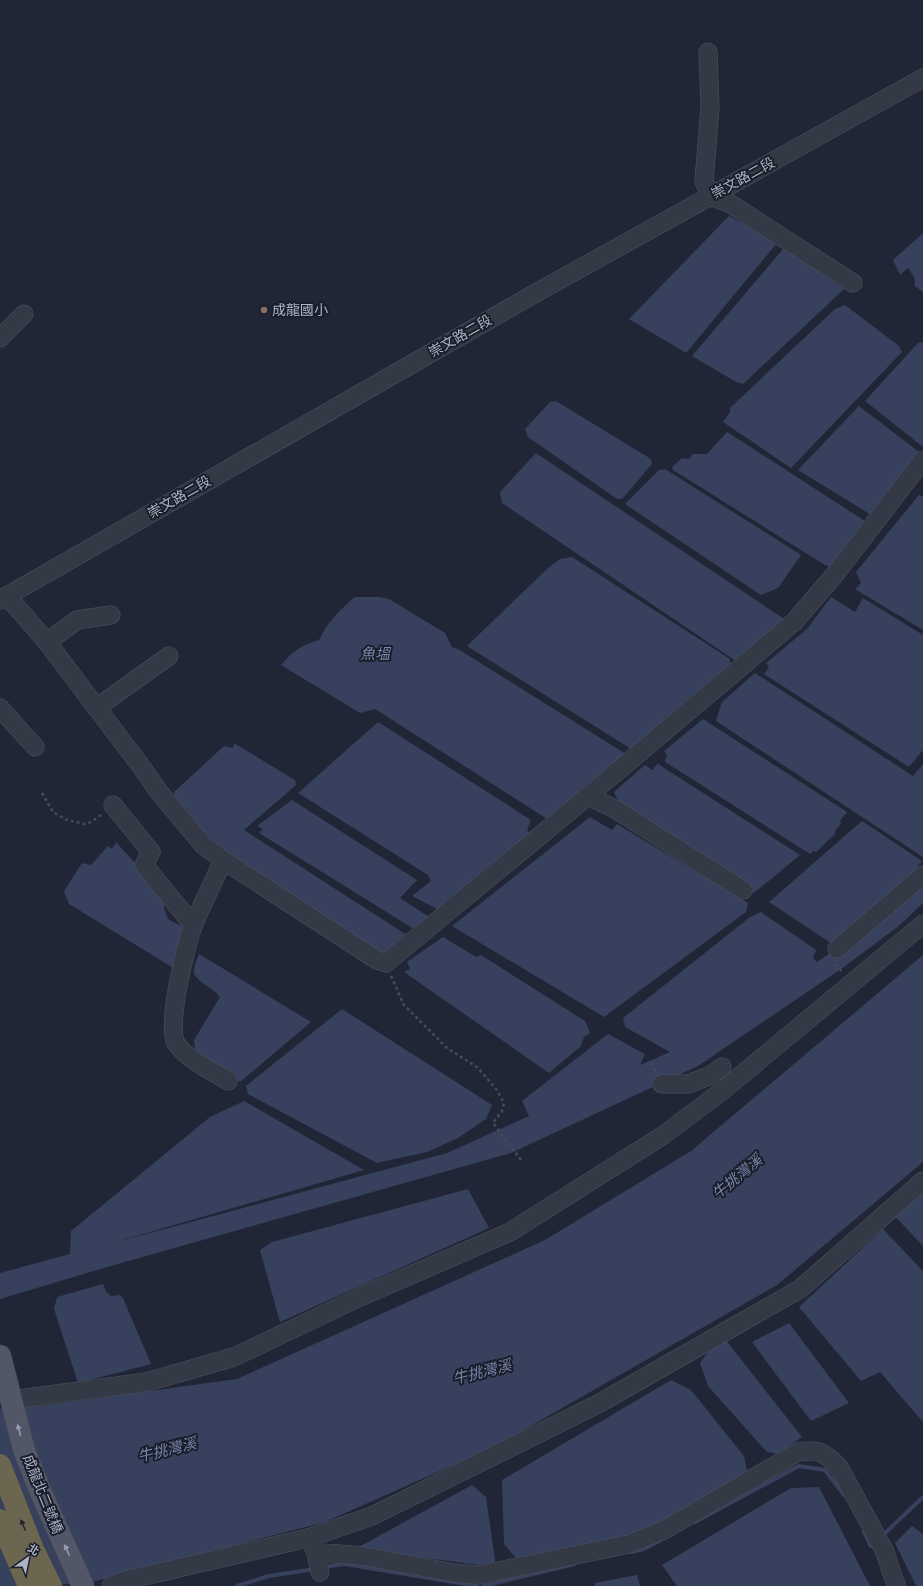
<svg xmlns="http://www.w3.org/2000/svg" width="923" height="1586" viewBox="0 0 923 1586" font-family="Lato,'Noto Sans TC',sans-serif">
  <style>
    .water { fill: #37415e }
    .lines { fill: none; stroke-linecap: round; stroke-linejoin: round }
    .stream { stroke: #37415e; stroke-width: 4 }
    .minor-casing { stroke: #4f5361; stroke-width: 19 }
    .major-casing { stroke: #3e4250; stroke-width: 23 }
    .highway-casing { stroke: #3c404e; stroke-width: 23 }
    .path { stroke: #404f54; stroke-width: 2.5; stroke-dasharray: 3 3; stroke-linecap: butt }
    .minor { stroke: #343946; stroke-width: 18 }
    .major { stroke: #525767; stroke-width: 22 }
    .highway { stroke: #6c6651; stroke-width: 22 }
    .oneway { fill: #979cac }
    .oneway2 { fill: #22252f }
    .education-dot { fill: #8d6e63; stroke: #1a1e2b; stroke-width: 1.5 }
    .labels { text-anchor: middle; stroke-width: 4; stroke-linejoin: round; paint-order: stroke }
    .street-label { font-size: 14px; fill: #aeb3c3; stroke: #1a1e2b }
    .poi-label { font-size: 14px; fill: #aeb3c3; stroke: #1a1e2b; text-anchor: start }
    .water-label { font-size: 15px; font-style: italic; fill: #7886aa; stroke: #1a1e2b }
  </style>
  <rect width="100%" height="100%" fill="#212636"/>
  <!-- water -->
  <path class="water" d="M729,216L777,243L686,353L629,319Z
    M923,233V292L915,286L914,277L908,268L900,275L893,260Z
    M784,248L844,289L743,384L736,382L692,356Z
    M845,305L899,346L902,352L791,468L723,422L730,412V408L835,309Z
    M923,342V447L865,401L918,343Z
    M556,401L651,459L652,464L622,499H617L528,437L525,429L550,402Z
    M859,406L923,455L873,516L798,470Z
    M727,432L865,521L832,567L825,565L673,470L672,467L682,458L689,459L693,454H707Z
    M536,453L787,621L737,660L733,659L502,503L500,492Z
    M665,469L801,555L778,588L761,595L625,504L659,470Z
    M919,495L923,497V630L855,589L861,583L856,572Z
    M572,557L730,659V672L636,752L467,646L548,568L560,559Z
    M355,597H379L389,599L445,633L452,647L458,649L629,756L552,822L375,709L360,713L281,665C293,651 301,645 319,640C327,623 340,609 355,597Z
    M831,597L855,612L863,598L923,635V750L909,767L764,674L769,667L766,663L807,629Z
    M755,673L913,776L923,764V857L716,721L722,702Z
    M703,719L847,812L840,821L841,824L835,831V834L816,852L813,851L810,854L665,762L667,755L664,751Z
    M378,722L531,820L527,830L535,839L445,913L412,896L431,881L428,875L298,793Z
    M234,743L295,780L296,785L244,830L413,939L387,962L211,848L172,801L174,792L224,746L233,748Z
    M660,761L658,764L800,855L754,893L749,892L624,813L614,792L645,765L652,770Z
    M292,800L417,880L400,898L434,920L424,931L417,925L414,929L259,833L263,829L257,826Z
    M590,817L612,830L617,824L748,903L746,912L604,1017L452,926Z
    M862,821L922,861L916,869L923,872L834,945L769,902Z
    M116,842L164,895V908L168,919L183,927V935L175,969L69,904L64,891L82,863L91,865L108,846L112,849Z
    M923,882V903L900,925L844,967L698,1066L511,1153L107,1267L0,1299V1273L70,1254L71,1231L210,1117L244,1101L364,1170L109,1244L447,1153L529,1116L522,1101L608,1034L645,1054L640,1065L670,1052L625,1027L623,1018L750,917L761,912L816,950L813,958L817,962L890,912Z
    M443,937L476,957L481,955L585,1021L590,1033L584,1037L581,1046L549,1073L404,972L410,969L407,962Z
    M199,954L311,1022L240,1082L195,1052L194,1040L220,997C214,988 192,980 194,970C195,964 197,959 199,954Z
    M923,955V1162L777,1285L494,1447L325,1522L100,1580C74,1586 29,1586 0,1586V1409L21,1405L41,1406L237,1379L545,1240L691,1151Z
    M342,1009L492,1105L486,1119L458,1138L427,1152L377,1163L248,1094L246,1086Z
    M923,1188V1246L890,1211Z
    M468,1189L489,1228L280,1322L260,1250L272,1242Z
    M883,1229L923,1271V1422L880,1372L861,1381L799,1307Z
    M103,1284L106,1292L111,1296L120,1295L123,1298L151,1364L78,1383L54,1309L57,1297Z
    M789,1323L849,1403L811,1421L752,1342Z
    M721,1334L802,1437L778,1454L767,1452L708,1386L700,1363Z
    M671,1380L691,1390L744,1456L747,1471L653,1533L516,1558L504,1544L502,1480Z
    M472,1485L486,1497L496,1567L355,1549Z
    M819,1487L870,1586H677L662,1565L791,1488Z
    M912,1526L923,1534V1586H916L895,1543Z
    M637,1575L640,1586H595V1583Z"/>
  <g class="lines">
    <!-- stream -->
    <path class="stream" d="M695,1522L799,1466L825,1470L844,1495
      M864,1532L871,1546L875,1543
      M881,1537L923,1497
      M631,1552L644,1549L661,1540
      M323,1567L345,1564L477,1586
      M237,1586L269,1576L315,1569
      M483,1586L575,1564"/>
    <!-- minor casing -->
    <g class="minor-casing">
      <path id="minor" d="M708,52L710,107L704,181L710,196L729,203L853,283
        M0,338L24,314
        M7,596L47,642L143,769L159,792L203,845L223,860C214,881 203,902 194,924C186,943 166,1026 176,1043C186,1059 212,1071 228,1081
        M0,600L534,294L923,78
        M47,642L77,620L111,615
        M0,708L35,747
        M96,708L169,656
        M588,796L615,809L743,890
        M113,805L151,852L144,865L193,925
        M223,860L377,960L386,963L588,796L794,622L836,573L923,460
        M837,949L923,875
        M662,1084H688L709,1076L722,1067
        M11,1400L147,1382L234,1357L360,1297L510,1232L662,1136L722,1091L923,924
        M308,1538L316,1552L363,1556L454,1573L479,1575L629,1544L664,1530L798,1452C820,1449 822,1451 839,1467L885,1552L893,1577L897,1586
        M316,1552L320,1572
        M111,1586L127,1580L308,1538L372,1516L598,1404L800,1289L923,1181"/>
    </g>
    <!-- major casing -->
    <g class="major-casing">
      <path id="major" d="M0,1356L24,1450L41,1493L83,1586"/>
    </g>
    <!-- highway casing -->
    <g class="highway-casing">
      <path id="highway" d="M0,1465L32,1547L51,1586
        M0,1520L29,1586"/>
    </g>
    <!-- path -->
    <path class="path" d="M42,793L53,812L67,820L85,824L91,822L102,814
      M836,964L843,973
      M391,976L404,1005L447,1048L477,1067L497,1090L504,1103L502,1111L493,1123L521,1160
      M651,1063L655,1071"/>
    <!-- minor -->
    <use href="#minor" class="minor"/>
    <!-- major -->
    <use href="#major" class="major"/>
    <!-- highway -->
    <use href="#highway" class="highway"/>
  </g>
  <!-- one-way arrows -->
  <defs><path id="oneway-solid" d="M-6-.8H1V-3.2L6.5 0L1 3.2V.8H-6Z"/></defs>
  <g class="oneway">
    <use href="#oneway-solid" transform="translate(19 1430) rotate(-105)"/>
    <use href="#oneway-solid" transform="translate(67 1550) rotate(-114)"/>
  </g>
  <use class="oneway2" href="#oneway-solid" transform="translate(23 1525) rotate(-112)"/>
  <!-- markers -->
  <circle class="education-dot" cx="264" cy="310" r="4"/>
  <g class="labels">
    <!-- street labels -->
    <g class="street-label">
      <text transform="translate(743 178) rotate(-29)" y="5">崇文路二段</text>
      <text transform="translate(460 336) rotate(-30)" y="5">崇文路二段</text>
      <text transform="translate(179 497) rotate(-30)" y="5">崇文路二段</text>
      <text transform="translate(43 1494) rotate(68)" y="5">成龍北二號橋</text>
    </g>
    <!-- poi labels -->
    <g class="poi-label">
      <text x="272" y="315">成龍國小</text>
    </g>
    <!-- water labels -->
    <g class="water-label">
      <text x="375" y="659">魚塭</text>
      <text transform="translate(737 1177) rotate(-40)" y="5">牛挑灣溪</text>
      <text transform="translate(482 1372) rotate(-14)" y="5">牛挑灣溪</text>
      <text transform="translate(167 1450) rotate(-14)" y="5">牛挑灣溪</text>
    </g>
  </g>
  <!-- north arrow -->
  <g transform="translate(28 1558) rotate(33)" stroke="#1a1e2b" stroke-width="3" paint-order="stroke">
  <path d="M0-3L7 15L0 10L-7 15Z" fill="#aeb3c3"/>
  <text y="-6" font-size="11" font-weight="bold" text-anchor="middle" fill="#aeb3c3">北</text>
  </g>
</svg>
